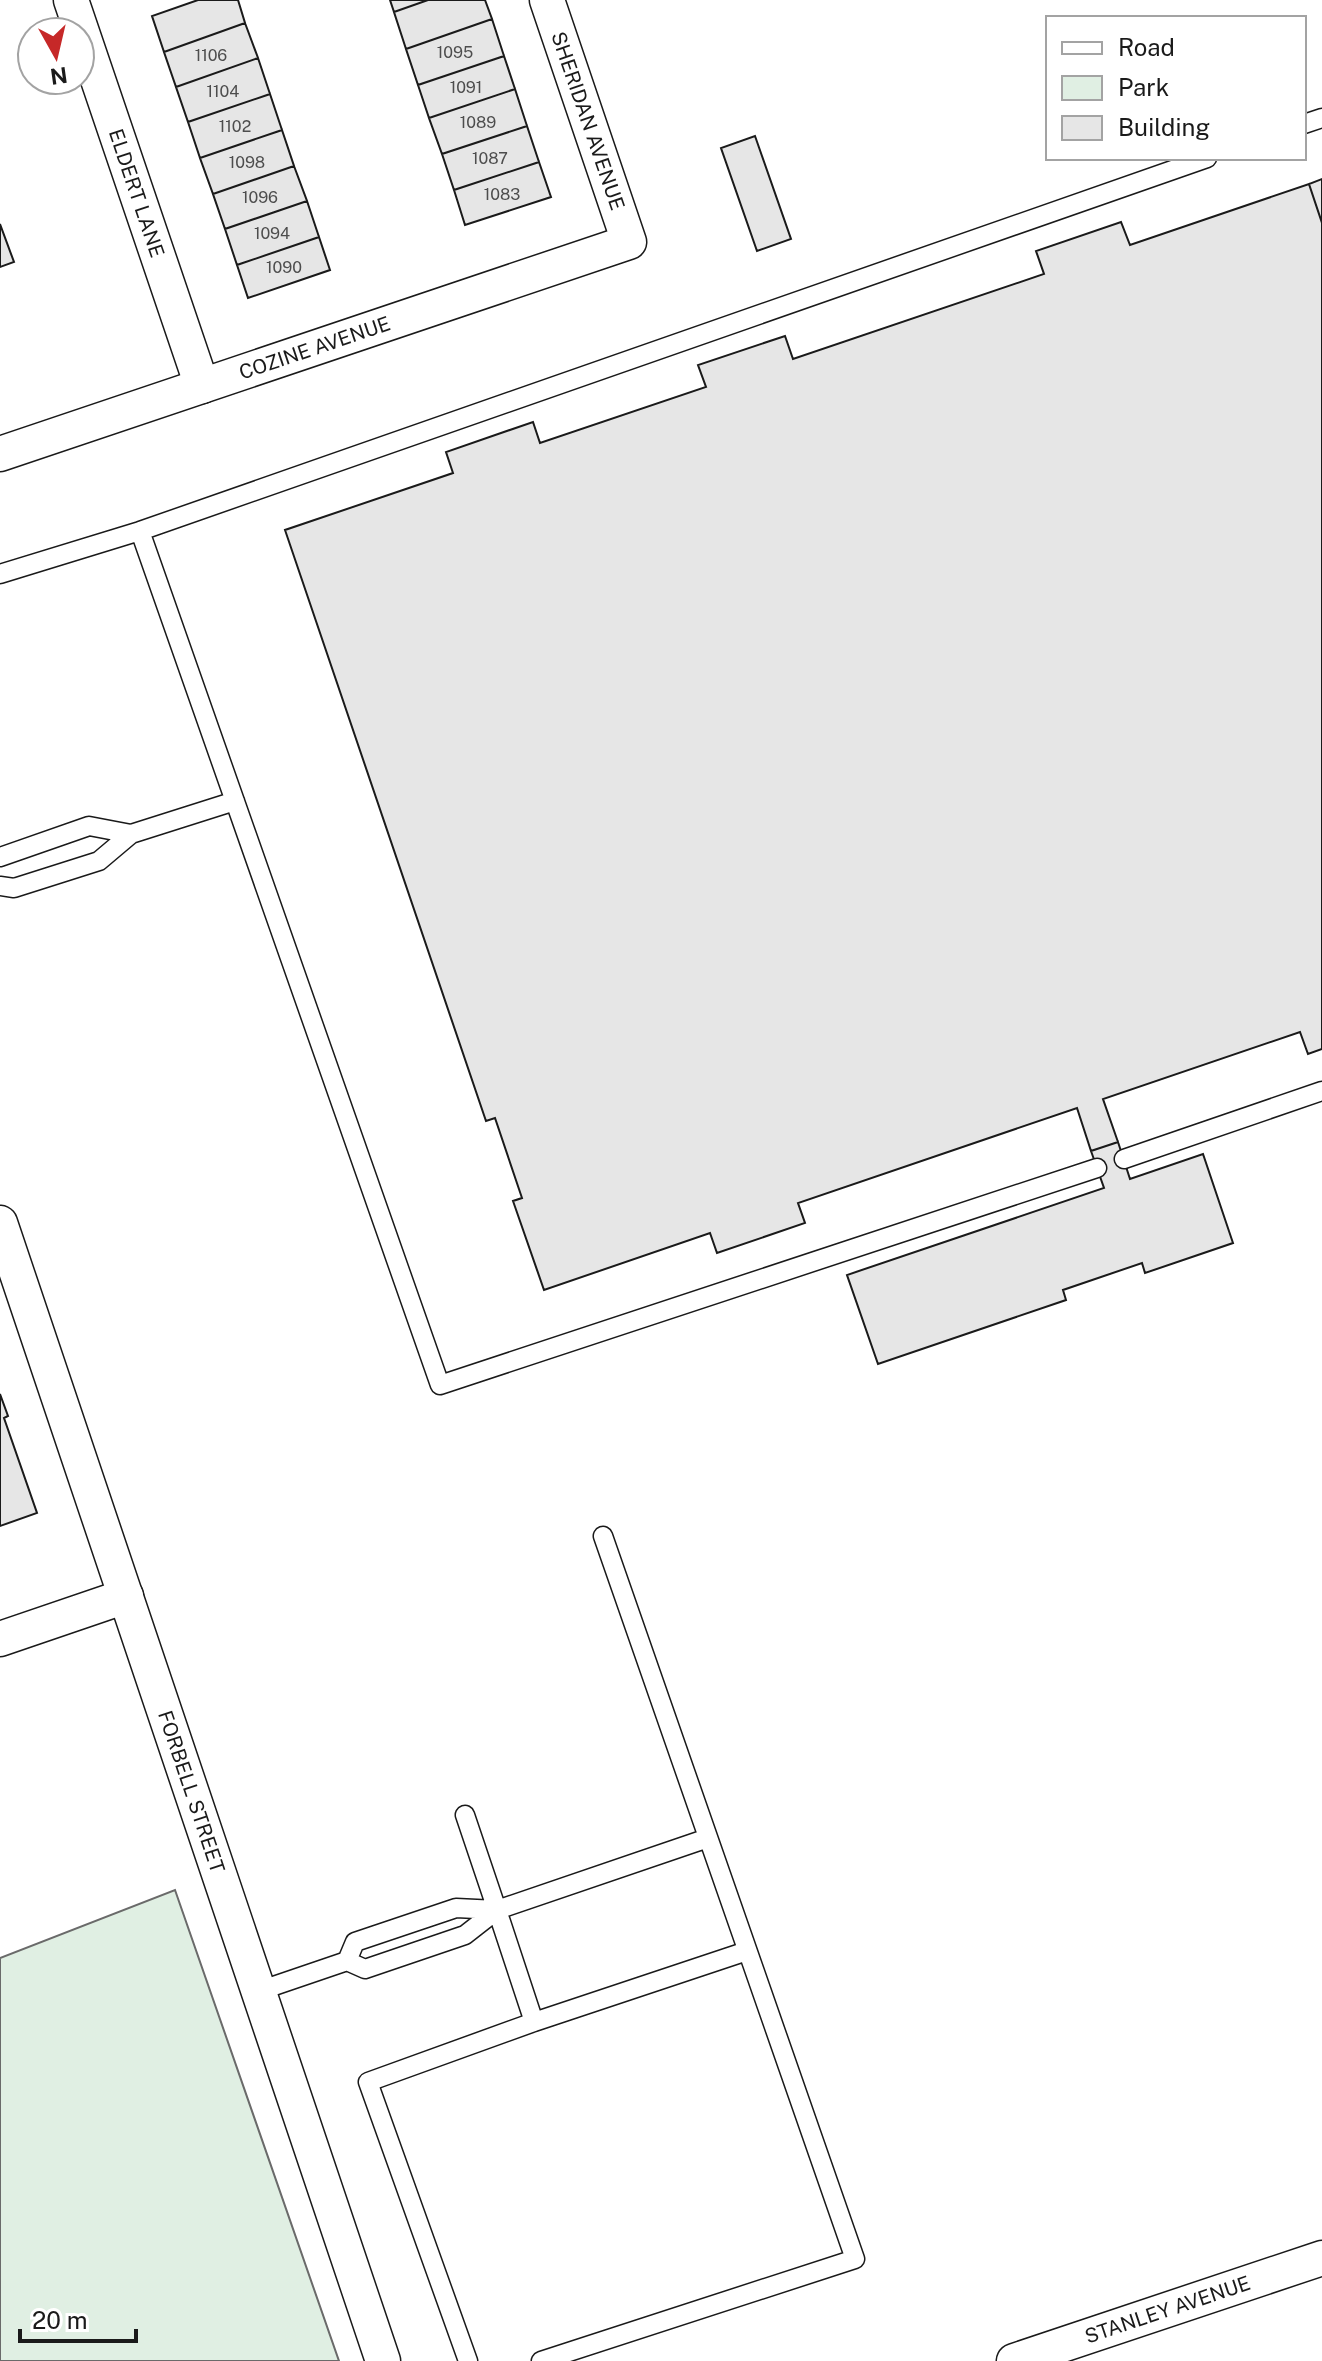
<svg xmlns="http://www.w3.org/2000/svg" width="1322" height="2361" viewBox="0 0 1322 2361" font-family="'Public Sans',sans-serif">
  <style>
    .green { fill: #e0efe3; stroke: #6a6a6a; stroke-width: 2 }
    .building { fill: #e6e6e6; stroke: #1a1a1a; stroke-width: 2 }
    .lines { fill: none; stroke-linecap: round; stroke-linejoin: round }
    .service-casing { stroke: #1a1a1a; stroke-width: 21 }
    .minor-casing { stroke: #1a1a1a; stroke-width: 37 }
    .service { stroke: #fff; stroke-width: 18 }
    .minor { stroke: #fff; stroke-width: 34 }
    .labels { text-anchor: middle; stroke-width: 6; stroke-linejoin: round; paint-order: stroke }
    .number-label { font-size: 16px; fill: #4d4d4d }
    .street-label { font-size: 20px; fill: #1a1a1a; stroke: #fff }
  </style>
  <rect width="100%" height="100%" fill="#fff"/>
  <!-- green -->
  <path class="green" d="M175,1890L339,2361H0V1958Z"/>
  <!-- building -->
  <path class="building" d="M198,0H238L245,23L164,52L152,16Z
    M390,0H428L394,12Z
    M428,0H485L492,19L406,49L394,12Z
    M492,19L504,56L418,85L406,49Z
    M245,23L258,58L176,87L164,52Z
    M504,56L515,89L429,118L418,85Z
    M258,58L270,94L188,122L176,87Z
    M515,89L527,126L442,154L429,118Z
    M270,94L282,130L200,158L188,122Z
    M527,126L539,162L454,190L442,154Z
    M282,130L294,166L213,194L200,158Z
    M755,136L791,239L757,251L721,148Z
    M539,162L551,197L465,225L454,190Z
    M294,166L307,201L225,229L213,194Z
    M1322,179V223L1309,184Z
    M1309,184L1322,223V1049L1308,1054L1300,1032L1103,1099L1118,1142L1091,1151L1077,1108L798,1203L805,1223L717,1253L710,1233L544,1290L513,1201L522,1198L495,1118L486,1121L285,530L453,473L446,452L533,422L540,443L706,387L698,365L785,336L793,359L1044,274L1036,251L1121,222L1130,245Z
    M307,201L319,237L237,265L225,229Z
    M0,224L14,262L0,267Z
    M319,237L330,270L248,298L237,265Z
    M1118,1142L1130,1179L1203,1154L1233,1243L1145,1273L1142,1263L1063,1290L1066,1300L878,1364L847,1275L1104,1188L1091,1151Z
    M0,1394L8,1416L4,1418L37,1513L0,1526Z"/>
  <g class="lines">
    <!-- service casing -->
    <g class="service-casing">
      <path id="service" d="M1304,124L1322,118
        M140,531L440,1385L1097,1168
        M0,574L140,531L1207,158
        M0,857L89,826L131,834
        M0,886L14,888L99,861L131,834L235,801
        M1124,1159L1322,1091
        M465,1815L497,1910
        M347,1961L355,1942L456,1908L497,1910
        M259,1991L347,1961L365,1969L465,1935L497,1910
        M534,2022L497,1910L708,1838
        M468,2361L368,2082L534,2022L747,1951
        M541,2361L855,2259L603,1536"/>
    </g>
    <!-- minor casing -->
    <g class="minor-casing">
      <g id="minor">
        <path id="s1" d="M71,0L202,386"/>
        <path id="s2" d="M0,454L629,242L547,0"/>
        <path id="s3" d="M0,1223L383,2361"/>
        <path d="M0,1639L126,1596"/>
        <path id="s4" d="M1014,2361L1322,2258"/>
      </g>
    </g>
    <!-- service -->
    <use href="#service" class="service"/>
    <!-- minor -->
    <use href="#minor" class="minor"/>
  </g>
  <g class="labels">
    <!-- number labels -->
    <g class="number-label">
      <text x="455" y="58">1095</text>
      <text x="211" y="61">1106</text>
      <text x="466" y="93">1091</text>
      <text x="223" y="97">1104</text>
      <text x="478" y="128">1089</text>
      <text x="235" y="132">1102</text>
      <text x="490" y="164">1087</text>
      <text x="247" y="168">1098</text>
      <text x="502" y="200">1083</text>
      <text x="260" y="203">1096</text>
      <text x="272" y="239">1094</text>
      <text x="284" y="273">1090</text>
    </g>
    <!-- street labels -->
    <g class="street-label">
      <text transform="translate(588 121) rotate(71)" y="7">SHERIDAN AVENUE</text>
      <text dy="7" stroke="none"><textPath href="#s1" startOffset="204">ELDERT LANE</textPath></text>
      <text dy="7" stroke="none"><textPath href="#s2" startOffset="332">COZINE AVENUE</textPath></text>
      <text dy="7" stroke="none"><textPath href="#s3" startOffset="600">FORBELL STREET</textPath></text>
      <text dy="7" stroke="none"><textPath href="#s4" startOffset="162">STANLEY AVENUE</textPath></text>
    </g>
  </g>
  <!-- legend -->
  <rect x="1046" y="16" width="260" height="144" fill="#ffffff" stroke="#a3a3a3" stroke-width="2"/>
  <rect x="1062" y="42" width="40" height="12" fill="#ffffff" stroke="#a3a3a3" stroke-width="2"/>
  <text x="1118" y="56" font-size="24" fill="#1a1a1a">Road</text>
  <rect x="1062" y="76" width="40" height="24" fill="#e0efe3" stroke="#a3a3a3" stroke-width="2"/>
  <text x="1118" y="96" font-size="24" fill="#1a1a1a">Park</text>
  <rect x="1062" y="116" width="40" height="24" fill="#e6e6e6" stroke="#a3a3a3" stroke-width="2"/>
  <text x="1118" y="136" font-size="24" fill="#1a1a1a">Building</text>
  <!-- north arrow -->
  <g transform="translate(56 56) rotate(172)"><circle r="38" fill="#ffffff" stroke="#a3a3a3" stroke-width="2"/>
  <path d="M0-6L14 30L0 20L-14 30Z" fill="#c62828"/>
  <text y="-12" font-size="22" font-weight="bold" text-anchor="middle" fill="#1a1a1a">N</text>
  </g>
  <!-- scale -->
  <path d="M20 2329v12h116v-12" fill="none" stroke="#1a1a1a" stroke-width="4"/>
  <text x="32" y="2329" font-size="24" fill="#1a1a1a" stroke="#ffffff" stroke-width="6" paint-order="stroke">20 m</text>
</svg>
